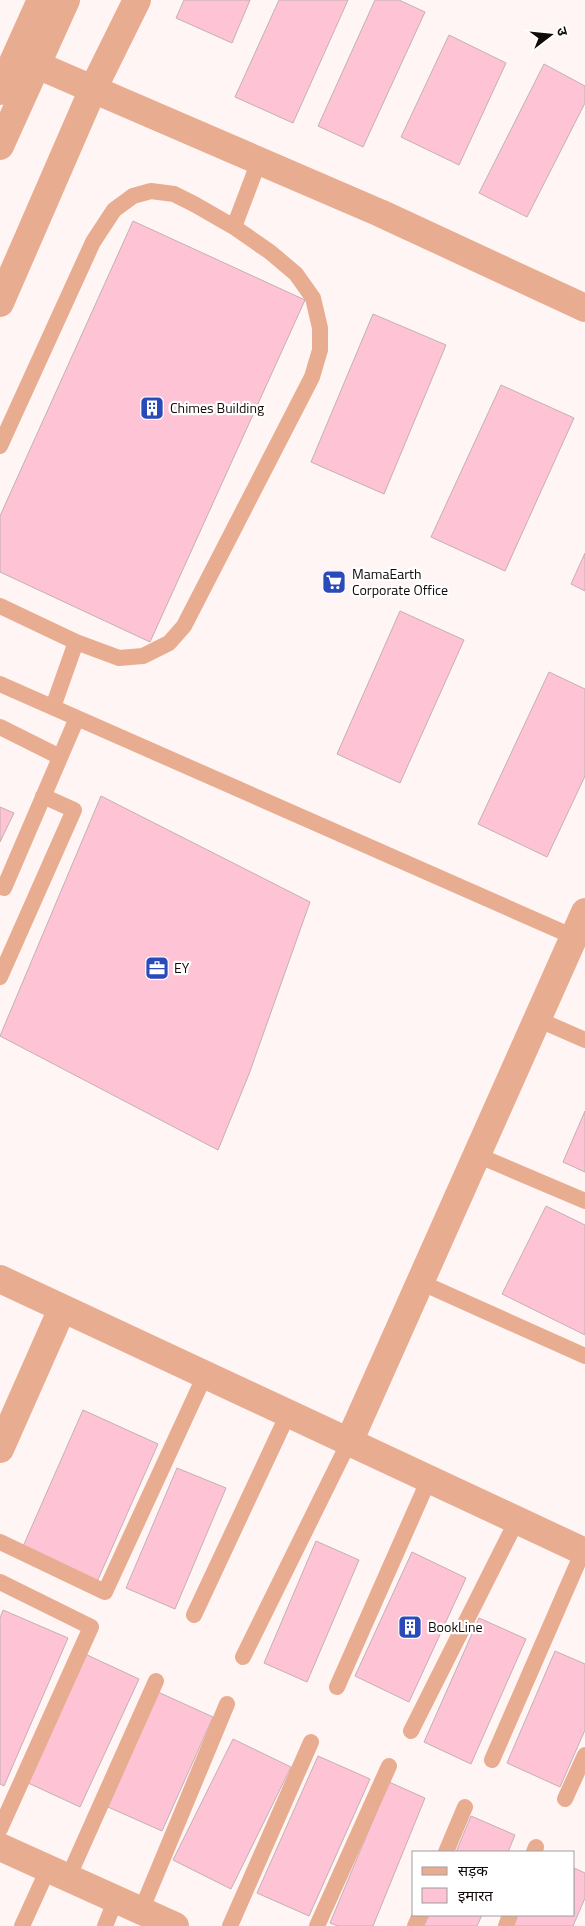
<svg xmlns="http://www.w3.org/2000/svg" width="585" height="1926" viewBox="0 0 585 1926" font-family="'Titillium Web','Noto Sans Devanagari',sans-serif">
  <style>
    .building { fill: #fec3d4; stroke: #c4b0b5 }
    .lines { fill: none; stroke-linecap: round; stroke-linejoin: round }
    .service { stroke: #e8ad91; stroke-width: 16 }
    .minor { stroke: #e8ad91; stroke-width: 28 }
    .tertiary { stroke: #e8ad91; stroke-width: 28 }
    .labels { text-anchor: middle; stroke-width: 4.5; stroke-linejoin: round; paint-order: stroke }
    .poi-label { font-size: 14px; fill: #110a09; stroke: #fff; text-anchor: start }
  </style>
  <rect width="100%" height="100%" fill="#fef5f4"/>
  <!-- building -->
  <path class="building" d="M184,0H250L232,43L176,18Z
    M279,0H348L293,123L235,97Z
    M375,0H399L425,12L363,147L318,126Z
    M449,35L506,63L459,165L401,137Z
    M544,64L585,86V103L527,217L479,193Z
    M133,221L305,300L150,642L0,572V516Z
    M373,314L446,345L384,494L311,462Z
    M501,385L574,418L505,571L431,537Z
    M585,553V591L571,584Z
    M400,611L464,640L400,783L337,754Z
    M549,672L585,689V776L547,857L478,824Z
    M101,796L310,902L249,1074L218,1150L0,1036Z
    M0,807L14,813L0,842Z
    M585,1111V1172L563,1162Z
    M546,1206L585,1225V1335L502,1294Z
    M83,1410L158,1444L96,1584L21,1551Z
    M177,1468L226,1488L175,1609L126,1588Z
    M316,1541L359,1560L307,1682L264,1663Z
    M412,1552L466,1578L409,1702L355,1676Z
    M3,1610L68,1638L4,1786L0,1784V1618Z
    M479,1618L526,1639L471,1764L424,1742Z
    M555,1651L585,1664V1730L560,1787L507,1763Z
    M85,1654L139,1679L80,1807L26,1782Z
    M158,1692L213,1717L162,1831L108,1807Z
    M233,1739L291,1767L231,1889L173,1860Z
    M318,1756L370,1779L309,1916L257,1893Z
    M389,1782L425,1798L373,1926H338L330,1923Z
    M471,1816L515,1835L508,1852H456Z
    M574,1868L585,1873V1898L573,1926H512L517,1915H574Z
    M429,1915H482L477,1926H424Z"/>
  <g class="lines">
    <!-- service -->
    <path class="service" d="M234,227L259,161
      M0,446L93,242L114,210L133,196L151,191L174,194L194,204L234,227L270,252L296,274L313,298L320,328V350L312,377L184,626L169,643L143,656L119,658L76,642L53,707
      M0,606L76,642
      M0,684L574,937
      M0,727L60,757
      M4,888L77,718
      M0,977L74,810L43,796
      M537,1019L585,1040
      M477,1155L585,1201
      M420,1282L585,1356
      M0,1542L105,1592L205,1375
      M0,1582L91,1627L0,1829
      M194,1615L288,1414
      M243,1657L349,1442
      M337,1687L429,1479
      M411,1731L517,1520
      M492,1760L583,1551
      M565,1799L585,1755
      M446,1852L465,1807
      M534,1852L536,1847
      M68,1878L156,1681
      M141,1911L227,1704
      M22,1926L48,1869
      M105,1926L116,1899
      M230,1926L311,1742
      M317,1926L389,1766
      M415,1926L420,1915
      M506,1926L510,1915"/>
    <!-- minor -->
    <path class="minor" d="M37,65L380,213L585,308
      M0,303L93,89L137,0
      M0,1279L585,1552
      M349,1442L585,912
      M0,1449L62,1309
      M0,1847L175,1926"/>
    <!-- tertiary -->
    <path class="tertiary" d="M0,91L41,0
      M0,146L66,0"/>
  </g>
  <!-- icons -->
  <defs>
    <g id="building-square" transform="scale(1.25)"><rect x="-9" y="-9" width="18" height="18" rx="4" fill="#2a4aba" stroke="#fff"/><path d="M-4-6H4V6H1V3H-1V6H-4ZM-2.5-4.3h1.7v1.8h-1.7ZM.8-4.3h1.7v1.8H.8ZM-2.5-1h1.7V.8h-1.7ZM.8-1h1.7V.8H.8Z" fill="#fff"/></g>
    <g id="supermarket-square" transform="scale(1.25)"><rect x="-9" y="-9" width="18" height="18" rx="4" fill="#2a4aba" stroke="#fff"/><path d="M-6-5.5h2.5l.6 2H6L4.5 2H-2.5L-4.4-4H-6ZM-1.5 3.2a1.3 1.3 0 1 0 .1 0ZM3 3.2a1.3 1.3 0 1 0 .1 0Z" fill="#fff"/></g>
    <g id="office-square" transform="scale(1.25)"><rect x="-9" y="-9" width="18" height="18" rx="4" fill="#2a4aba" stroke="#fff"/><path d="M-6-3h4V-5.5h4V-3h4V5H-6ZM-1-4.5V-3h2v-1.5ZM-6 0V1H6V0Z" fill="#fff"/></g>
  </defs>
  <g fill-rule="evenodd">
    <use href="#building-square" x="152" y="408"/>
    <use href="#supermarket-square" x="334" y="582"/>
    <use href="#office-square" x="157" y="968"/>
    <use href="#building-square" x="410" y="1627"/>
  </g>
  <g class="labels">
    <!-- poi labels -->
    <g class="poi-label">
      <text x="170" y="413">Chimes Building</text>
      <text x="352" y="579">MamaEarth<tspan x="352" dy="16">Corporate Office</tspan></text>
      <text x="174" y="973">EY</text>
      <text x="428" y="1632">BookLine</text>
    </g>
  </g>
  <!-- legend -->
  <rect x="412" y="1851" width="162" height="65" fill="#ffffff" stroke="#a09d9d"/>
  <rect x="422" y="1867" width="25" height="8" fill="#e8ad91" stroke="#a09d9d"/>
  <text x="458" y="1876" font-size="15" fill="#110a09">सड़क</text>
  <rect x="422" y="1888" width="25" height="15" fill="#fec3d4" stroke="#a09d9d"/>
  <text x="458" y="1901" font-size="15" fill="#110a09">इमारत</text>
  <!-- north arrow -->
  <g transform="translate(550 35) rotate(74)" stroke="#ffffff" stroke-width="4" paint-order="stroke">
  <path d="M0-4L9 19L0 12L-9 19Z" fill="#110a09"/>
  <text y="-8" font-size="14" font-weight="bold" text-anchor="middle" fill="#110a09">उ</text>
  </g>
</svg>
